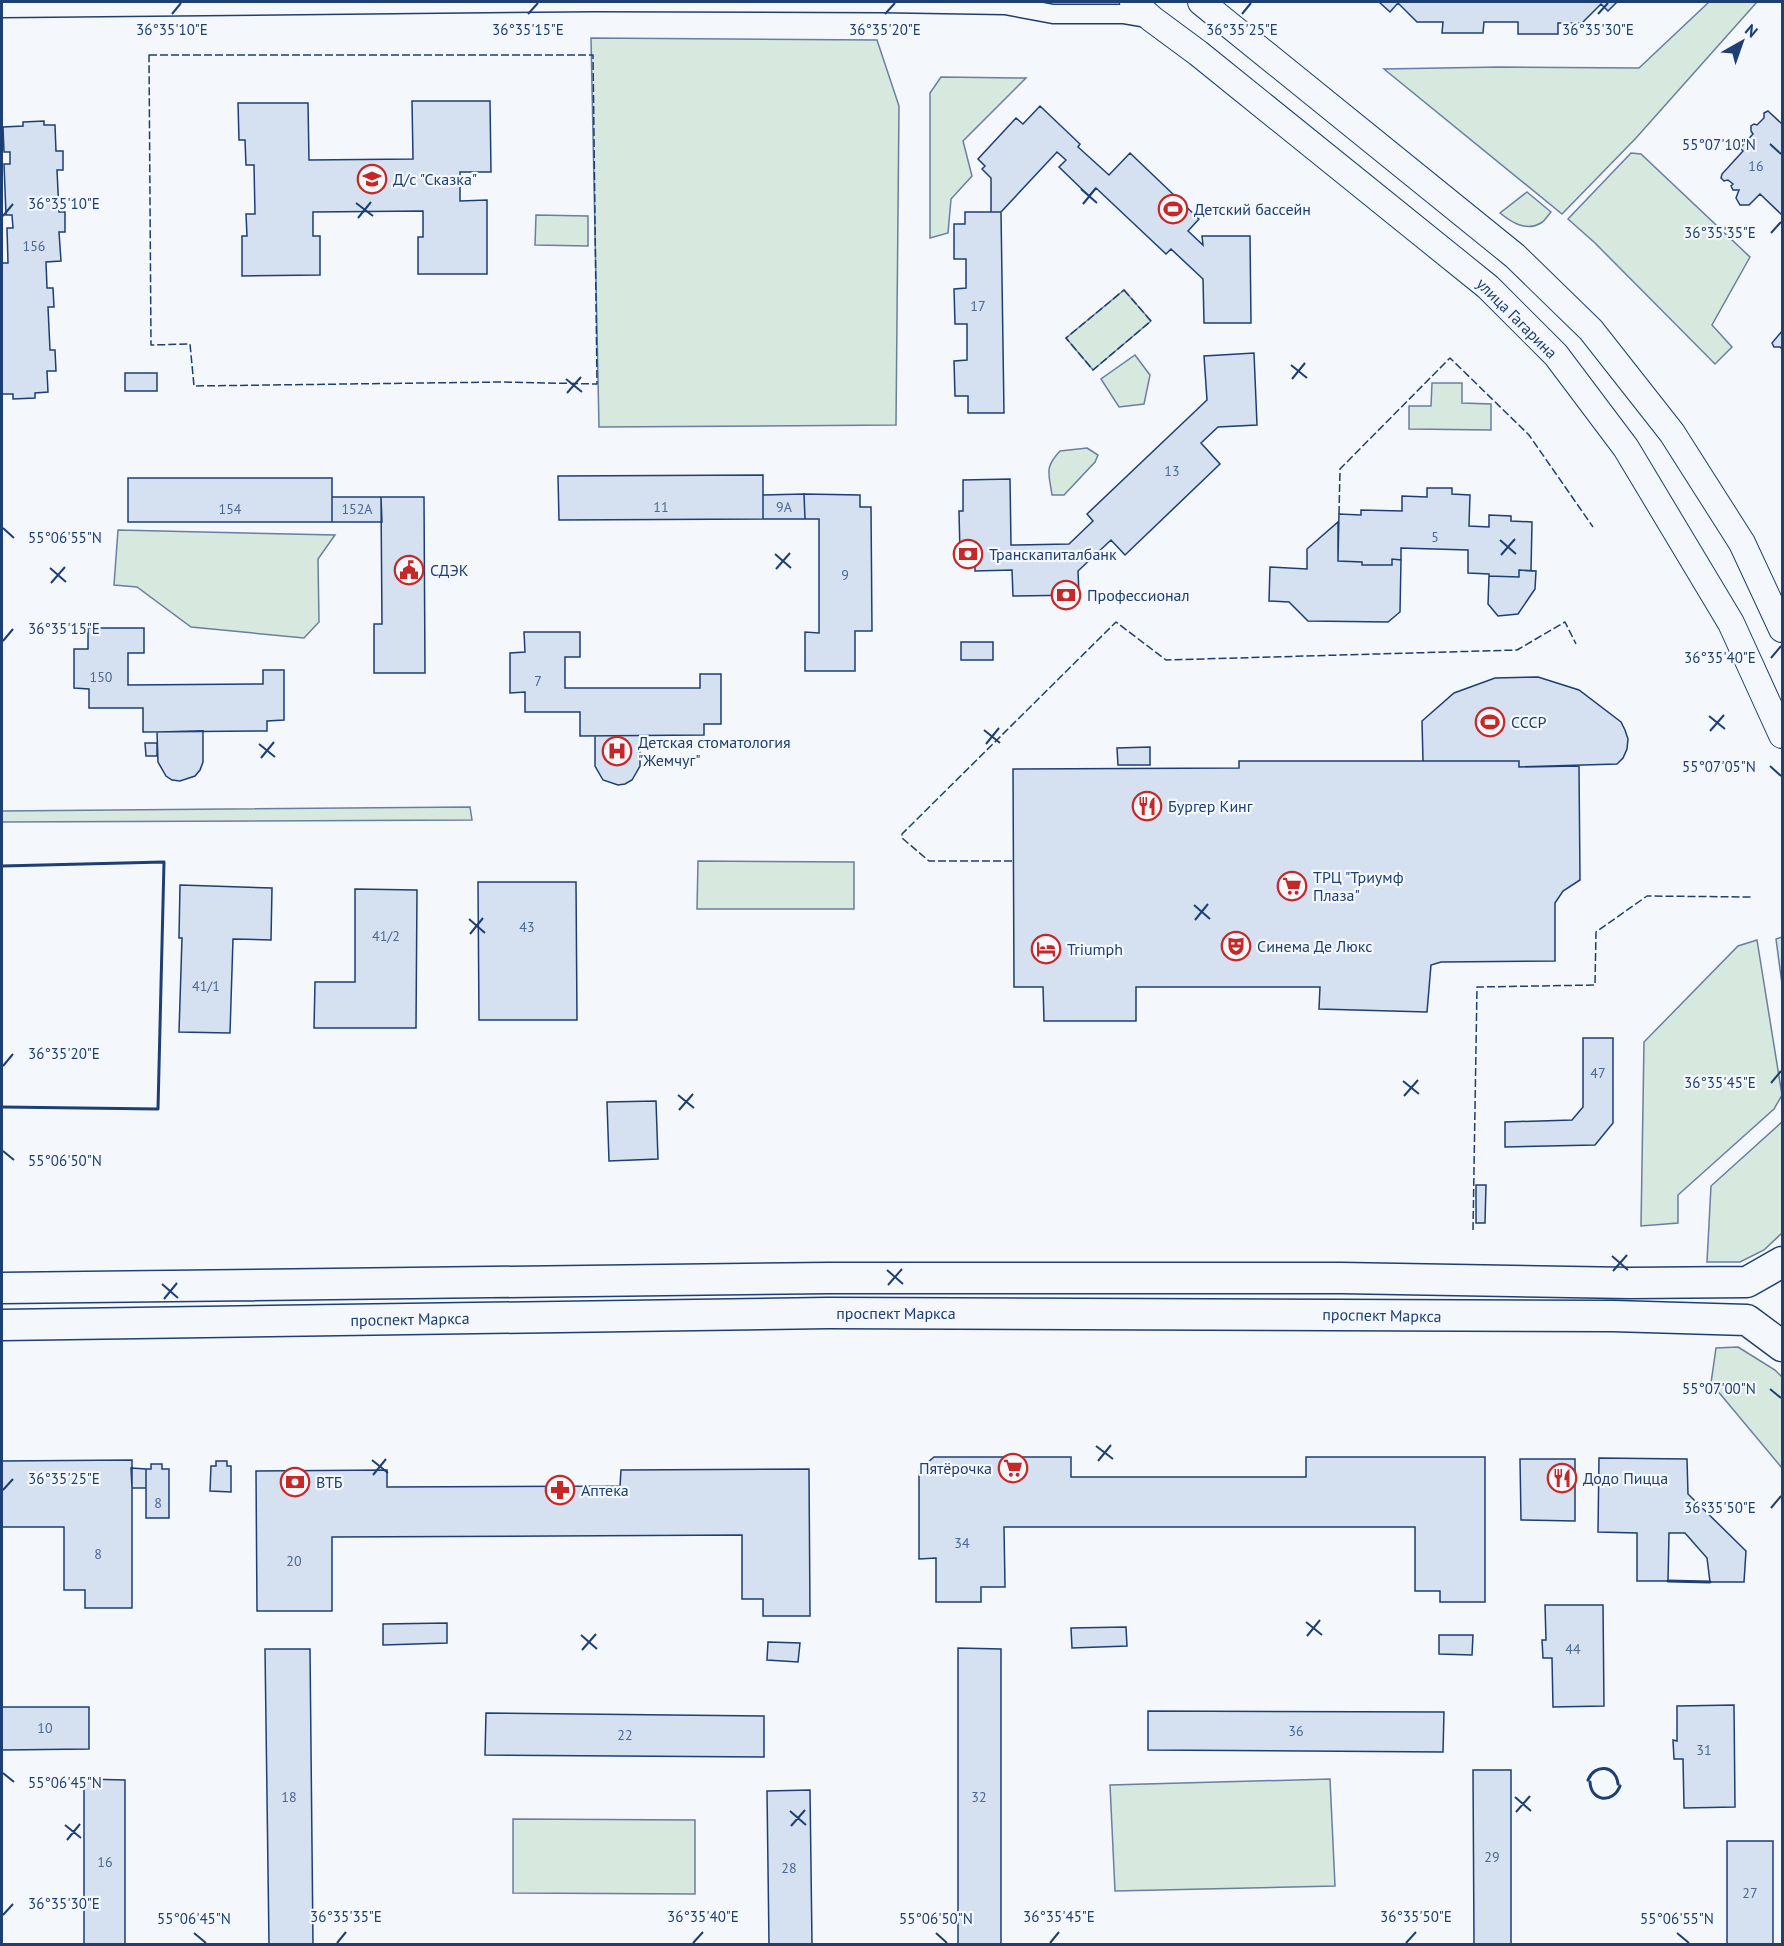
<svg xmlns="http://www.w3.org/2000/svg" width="1784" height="1946" viewBox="0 0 1784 1946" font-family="'PT Sans',sans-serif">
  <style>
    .green { fill: #d7e8df; stroke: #687fa3; stroke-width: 1.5 }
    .building { fill: #d5e0f0; stroke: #1d3f73; stroke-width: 1.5 }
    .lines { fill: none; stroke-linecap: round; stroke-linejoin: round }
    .minor-casing { stroke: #1d3f73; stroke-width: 21 }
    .secondary-casing { stroke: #1d3f73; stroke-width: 28 }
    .primary-casing { stroke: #1d3f73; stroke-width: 33 }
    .minor { stroke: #f4f7fb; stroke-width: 18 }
    .secondary { stroke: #f4f7fb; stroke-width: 26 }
    .primary { stroke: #f4f7fb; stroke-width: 30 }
    .fence { stroke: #1d3f73; stroke-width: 1.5; stroke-dasharray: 8 3; stroke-linecap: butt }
    .wall { stroke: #1d3f73; stroke-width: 3 }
    .ticks { fill: none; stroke: #1d3f73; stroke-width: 2 }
    .labels { text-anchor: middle; stroke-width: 4.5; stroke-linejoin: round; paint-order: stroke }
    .number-label { font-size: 14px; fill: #4b6792 }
    .poi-label { font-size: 16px; fill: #1d3f73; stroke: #f4f7fb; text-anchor: start }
    .street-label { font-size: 16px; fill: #1d3f73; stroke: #f4f7fb }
    .ticks-label { font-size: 15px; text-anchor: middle; fill: #1d3f73; stroke: #f4f7fb; stroke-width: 4.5; stroke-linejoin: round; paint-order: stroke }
  </style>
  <rect width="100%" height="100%" fill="#f4f7fb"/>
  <!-- green -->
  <path class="green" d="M1709,2H1757L1636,138L1562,214L1384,69L1500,67L1639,68Z
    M591,38L877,40L899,106L896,425L599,427Z
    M941,77L1026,78L963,141L972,176L951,199L948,233L930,238V93Z
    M1631,153L1641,154L1750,257L1712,325L1732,347L1715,364L1595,243L1568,219Z
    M1527,192L1551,212C1548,215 1545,221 1541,223C1526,232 1511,222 1500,213Z
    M536,215L588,216V246L535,245Z
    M1124,290L1151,321L1093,370L1066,338Z
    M1135,355L1150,375L1144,404L1119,407L1101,379Z
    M1432,383H1462V403L1491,404V430L1409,429V406H1431Z
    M1087,448L1098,455L1095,462L1064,495H1052C1049,473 1044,468 1060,451Z
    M118,530L335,535L318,559L319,622L304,638L191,627L137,587L114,585Z
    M470,807L472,820L2,822V811Z
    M698,861L854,862V909H697Z
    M1782,937V984L1776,939Z
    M1757,940L1782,1095L1774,1109L1678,1195V1223L1641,1226L1644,1042L1738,946Z
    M1782,1122V1233L1764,1250L1740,1262H1707L1711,1186Z
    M1738,1347L1775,1370L1782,1377V1468L1711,1383L1716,1348Z
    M1330,1779L1335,1886L1115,1891L1110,1785Z
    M513,1819L695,1820V1894L513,1893Z"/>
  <!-- building -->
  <path class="building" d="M1379,2H1617L1608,11L1601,4L1582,23H1558V34H1518V22H1484L1483,33H1442L1443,22H1417L1398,3L1390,12Z
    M412,101H490L491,172H460V201L487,200V274H418V237H423V211L313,212V236H320V275L242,276V236H247L246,214H255L254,165H246L245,140H239L238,103H308L309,160L413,159Z
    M1040,106L1080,144L1078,147L1109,175L1130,153L1199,219L1188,231L1203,245L1202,236H1250L1251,323H1204L1203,279L1171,249L1166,254L1096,188L1089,196L1059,167L1066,160L1057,152L1001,212H991V178L982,169L985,166L978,159L1016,118L1023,124Z
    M1768,111L1782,124V215L1760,194L1749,205H1740L1736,198L1739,190H1733L1731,186L1733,184L1728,180L1724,181L1721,178L1722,174L1743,151L1740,148L1753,134L1751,131V126L1754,124L1757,125L1764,118V113Z
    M44,121V125H55L56,151H63V170H57L59,212H65V232H59L61,261L46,262L47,288H53L54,307H48L50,350H55L56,371H47L48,392L35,393V398L13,399V394H2V263H8L7,228H13L12,215H6L4,164H10V152H4L3,127L23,126V122Z
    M965,212H1001L1004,413H968V396H955L954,361L967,360V324H955L954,289L966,288V259H954V224H965Z
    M1782,331V349L1780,347H1774L1772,343Z
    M1254,353L1257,425L1218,427L1201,443L1220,464L1125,555L1111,540L1078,571L1079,595L1013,596L1012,570L975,571V554H960L959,511H963V480L1010,479L1011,545L1069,544L1093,521L1087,514L1207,400L1204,356Z
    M125,373H157V391H125Z
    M763,475V519L559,520L558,476Z
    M128,478H332V522H128Z
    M1427,488H1452V494L1470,495L1469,526L1489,527V515L1511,516V521L1532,522L1531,571L1519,570V577L1489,576V574L1468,573V550L1401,548V560L1392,559V565H1362V562L1338,561L1339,514L1361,515V510L1402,511V496L1427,497Z
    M804,494L860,495V507H871L872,631H855V671H805V632L819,633V519H805Z
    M804,494L805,519H763V495Z
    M332,497H381L382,522H332Z
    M381,497H424L425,673H374V624H382Z
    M1338,522V561L1362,562V565H1392V559L1401,560L1400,612L1388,622L1308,621L1289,602L1269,601L1270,567L1307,569V549Z
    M1519,570L1536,571L1535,589L1518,614L1498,616L1488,604L1489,576L1519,577Z
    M88,628H144V653H128V685L263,684V670H284V720L267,721V731L143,732V708H89V689L74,688V649H88Z
    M524,632H580V657H565V688H700V674H721V724H704V735L580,736V712H525V692L510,693V653L525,652Z
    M961,642H993V660H961Z
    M1538,677L1579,690L1621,722L1625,730L1628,739L1627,749L1623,758L1617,764L1519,767V761H1423L1422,721L1454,693L1495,678Z
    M203,731V762L200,770L195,776L180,781L172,780L166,776L158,762L157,732Z
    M595,736H640V766L632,780L625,784L618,785L603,780L595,766Z
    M145,743H157V756H146Z
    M1150,747V765H1118L1117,748Z
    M1239,761H1519V767L1579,766L1580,880L1563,891L1555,903V961L1441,962L1431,965L1427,1012L1319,1009L1320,987H1136V1021H1044L1043,987H1014L1013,769L1239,768Z
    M478,882H576L577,1020H479Z
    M478,882H576L577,1020H479Z
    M180,885L272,888L271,940L233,939L230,1033L179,1032L182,938H179Z
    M355,889L417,890L416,1028H314L315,982H355Z
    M1583,1038H1613V1123L1595,1145L1505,1147V1122L1572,1120L1583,1107Z
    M656,1101L658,1159L609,1161L607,1102Z
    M1476,1185H1486L1485,1223H1476Z
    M934,1457H1071V1477H1306V1457H1485V1602H1440V1591H1415V1527H1004L1005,1587H981V1602H936V1558L919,1559V1470Z
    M1599,1458L1687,1459L1688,1494L1746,1551L1744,1582H1710L1707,1558L1685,1533H1669L1668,1581H1637V1533L1598,1532Z
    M1520,1459H1575V1521L1521,1520Z
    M132,1460V1608H85V1590H64V1527H2V1461Z
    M216,1461H227V1466H231V1492L210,1491L211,1466H216Z
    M151,1464H162V1469H169V1518H146V1469H151Z
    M131,1468L146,1469V1488H132Z
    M809,1469L810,1616H763V1599H742V1535L332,1537V1611H257L256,1471L387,1470V1487L620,1486L621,1470Z
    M1545,1605H1603L1604,1706L1553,1707L1552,1658H1543L1542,1640H1546Z
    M447,1623V1643L383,1645V1624Z
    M1126,1627L1127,1646L1072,1648L1071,1628Z
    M1439,1635H1473L1472,1655L1439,1654Z
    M768,1642L800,1643L798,1662L767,1660Z
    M958,1648L1001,1649V1944H958Z
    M265,1649H310L313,1944H269Z
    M1734,1705L1735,1807L1684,1808L1683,1759H1674L1673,1740L1677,1741V1706Z
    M2,1707H89V1749L2,1750Z
    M1148,1711L1444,1712L1443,1752L1148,1750Z
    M486,1713L764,1716V1757L485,1755Z
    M1473,1770H1511V1944H1474Z
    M84,1779L125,1780V1944H84Z
    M810,1790L812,1944H769L767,1791Z
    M1727,1841H1773V1944H1727Z"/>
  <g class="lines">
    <!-- minor casing -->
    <g class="minor-casing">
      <path id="minor" d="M2,8L594,2L882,3L1005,5L1053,14H1123L1152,19"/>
    </g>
    <!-- secondary casing -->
    <g class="secondary-casing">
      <path id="secondary" d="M1133,2L1152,19L1198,53L1488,287L1556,355L1626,448L1731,623L1782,735
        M1201,2L1515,256L1591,330L1672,433L1742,543L1782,629"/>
    </g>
    <!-- primary casing -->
    <g class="primary-casing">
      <path id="primary" d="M2,1288L829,1278H1341L1630,1283L1747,1282L1782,1262
        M2,1325L828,1313L1613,1316L1747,1320L1782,1346"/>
    </g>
    <!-- minor -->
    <use href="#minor" class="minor"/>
    <!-- secondary -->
    <use href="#secondary" class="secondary"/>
    <!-- primary -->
    <use href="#primary" class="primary"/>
    <!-- fence -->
    <path class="fence" d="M149,55H593L597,384L502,382L194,386L190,344L151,345Z
      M1124,290L1151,321L1093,370L1066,338Z
      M1339,514L1340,469L1450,358L1529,435L1593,527
      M1012,861H929L902,838V834L1116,622L1166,660L1517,650L1565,622L1576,644
      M1473,1230L1477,987L1595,985L1596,932L1647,896L1752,897"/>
    <!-- wall -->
    <path class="wall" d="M2,866L164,862L158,1109L2,1107
      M1668,1581L1710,1582
      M1588,1780C1595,1763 1616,1765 1618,1784
      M1590,1782C1591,1802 1613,1804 1620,1786"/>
  </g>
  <!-- ticks -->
  <path class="ticks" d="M172,14L181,3M528,14L538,3M885,14L895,3M1242,14L1251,3M1598,14L1608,3M1770,144L1781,154M1081,189L1097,203M356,203L373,216M1083,204L1096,188M3,216L13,204M358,218L371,202M1771,233L1781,222M1291,365L1307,378M566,379L582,392M1292,379L1305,363M567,393L581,377M3,528L14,538M1500,540L1516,554M775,554L791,568M1501,555L1515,539M50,568L66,582M776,569L790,553M51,583L65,567M3,641L13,629M1771,658L1781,646M1709,716L1725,729M984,730L1000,743M1710,731L1724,715M259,744L275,757M986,744L999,728M261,758L274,742M1770,766L1781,776M1194,905L1210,919M469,919L485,933M1195,920L1208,904M470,934L483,918M3,1066L13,1054M1403,1081L1419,1094M1771,1083L1781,1071M678,1095L694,1108M1404,1096L1418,1080M679,1110L693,1094M3,1151L14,1160M1612,1256L1628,1270M887,1270L903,1284M1613,1271L1627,1255M162,1284L178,1298M888,1285L902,1269M164,1299L177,1283M1770,1389L1781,1398M1096,1446L1113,1459M372,1460L388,1473M1098,1461L1111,1445M373,1475L386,1459M3,1490L13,1479M1771,1508L1781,1496M1306,1622L1322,1635M581,1635L597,1649M1307,1636L1320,1620M582,1650L596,1634M3,1773L14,1782M1515,1797L1531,1811M790,1811L806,1825M1516,1812L1530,1796M65,1825L81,1838M791,1826L805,1810M67,1840L80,1824M3,1915L13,1904M194,1933L206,1943M936,1933L947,1943M1677,1933L1689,1943M337,1943L346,1932M693,1943L703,1932M1050,1943L1059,1932M1406,1943L1416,1932"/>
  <!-- icons -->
  <defs>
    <g id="school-ring" transform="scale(1.5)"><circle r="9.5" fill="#f4f7fb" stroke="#c62828" stroke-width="1.5"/><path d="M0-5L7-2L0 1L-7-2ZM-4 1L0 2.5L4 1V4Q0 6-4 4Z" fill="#c62828"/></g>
    <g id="stadium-ring" transform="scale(1.5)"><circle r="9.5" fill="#f4f7fb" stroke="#c62828" stroke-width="1.5"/><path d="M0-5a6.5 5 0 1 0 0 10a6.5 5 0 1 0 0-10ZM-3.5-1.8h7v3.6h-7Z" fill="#c62828"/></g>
    <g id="bank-ring" transform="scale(1.5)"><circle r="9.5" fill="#f4f7fb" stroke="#c62828" stroke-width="1.5"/><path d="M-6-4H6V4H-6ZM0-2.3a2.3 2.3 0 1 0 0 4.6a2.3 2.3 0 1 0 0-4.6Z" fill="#c62828"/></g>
    <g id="civic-ring" transform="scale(1.5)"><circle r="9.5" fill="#f4f7fb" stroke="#c62828" stroke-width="1.5"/><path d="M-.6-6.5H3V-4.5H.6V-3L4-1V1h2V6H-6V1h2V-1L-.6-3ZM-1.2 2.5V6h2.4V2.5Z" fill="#c62828"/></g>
    <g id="hospital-ring" transform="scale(1.5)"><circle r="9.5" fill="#f4f7fb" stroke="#c62828" stroke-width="1.5"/><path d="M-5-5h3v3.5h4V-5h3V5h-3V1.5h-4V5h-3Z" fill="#c62828"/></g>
    <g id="restaurant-ring" transform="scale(1.5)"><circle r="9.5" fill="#f4f7fb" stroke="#c62828" stroke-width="1.5"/><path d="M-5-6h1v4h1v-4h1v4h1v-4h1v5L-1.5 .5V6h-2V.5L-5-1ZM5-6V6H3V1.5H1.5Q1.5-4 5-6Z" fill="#c62828"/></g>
    <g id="supermarket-ring" transform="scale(1.5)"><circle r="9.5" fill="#f4f7fb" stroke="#c62828" stroke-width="1.5"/><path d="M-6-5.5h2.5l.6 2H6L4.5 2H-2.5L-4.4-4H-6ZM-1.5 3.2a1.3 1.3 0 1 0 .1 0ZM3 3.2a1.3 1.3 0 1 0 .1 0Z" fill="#c62828"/></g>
    <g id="theatre-ring" transform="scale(1.5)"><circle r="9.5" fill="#f4f7fb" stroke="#c62828" stroke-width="1.5"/><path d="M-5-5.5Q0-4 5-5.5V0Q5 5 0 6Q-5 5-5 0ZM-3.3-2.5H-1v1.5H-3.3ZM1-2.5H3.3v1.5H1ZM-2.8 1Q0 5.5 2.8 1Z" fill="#c62828"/></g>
    <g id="hotel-ring" transform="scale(1.5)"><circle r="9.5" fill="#f4f7fb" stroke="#c62828" stroke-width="1.5"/><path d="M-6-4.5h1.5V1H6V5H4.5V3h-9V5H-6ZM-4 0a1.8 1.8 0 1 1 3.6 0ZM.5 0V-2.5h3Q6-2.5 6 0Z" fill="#c62828"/></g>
    <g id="pharmacy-ring" transform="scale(1.5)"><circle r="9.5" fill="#f4f7fb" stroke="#c62828" stroke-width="1.5"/><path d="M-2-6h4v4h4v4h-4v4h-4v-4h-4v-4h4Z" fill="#c62828"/></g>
  </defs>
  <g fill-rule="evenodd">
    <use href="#school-ring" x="372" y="179"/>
    <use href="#stadium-ring" x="1173" y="209"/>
    <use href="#bank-ring" x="968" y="554"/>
    <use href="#civic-ring" x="409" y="570"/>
    <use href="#bank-ring" x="1066" y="595"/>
    <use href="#stadium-ring" x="1490" y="722"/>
    <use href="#hospital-ring" x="617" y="751"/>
    <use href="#restaurant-ring" x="1147" y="806"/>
    <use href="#supermarket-ring" x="1292" y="886"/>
    <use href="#theatre-ring" x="1236" y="946"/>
    <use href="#hotel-ring" x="1046" y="949"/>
    <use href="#supermarket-ring" x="1013" y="1468"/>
    <use href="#restaurant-ring" x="1562" y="1478"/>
    <use href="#bank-ring" x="295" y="1482"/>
    <use href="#pharmacy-ring" x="560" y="1490"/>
  </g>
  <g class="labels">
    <!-- number labels -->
    <g class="number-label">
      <text x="1756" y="171">16</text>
      <text x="34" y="251">156</text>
      <text x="978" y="311">17</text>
      <text x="1172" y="476">13</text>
      <text x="661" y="512">11</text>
      <text x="784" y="512">9А</text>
      <text x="230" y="514">154</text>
      <text x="357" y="514">152А</text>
      <text x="1435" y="542">5</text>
      <text x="845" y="580">9</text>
      <text x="101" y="682">150</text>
      <text x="538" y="686">7</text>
      <text x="527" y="932">43</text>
      <text x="386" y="941">41/2</text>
      <text x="206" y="991">41/1</text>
      <text x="1598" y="1078">47</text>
      <text x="158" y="1508">8</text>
      <text x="962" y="1548">34</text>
      <text x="98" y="1559">8</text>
      <text x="294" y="1566">20</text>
      <text x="1573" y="1654">44</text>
      <text x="45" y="1733">10</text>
      <text x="1296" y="1736">36</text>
      <text x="625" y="1740">22</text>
      <text x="1704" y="1755">31</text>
      <text x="289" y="1802">18</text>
      <text x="979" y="1802">32</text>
      <text x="1492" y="1862">29</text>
      <text x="105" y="1867">16</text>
      <text x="789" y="1873">28</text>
      <text x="1750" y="1898">27</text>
    </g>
    <!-- poi labels -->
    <g class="poi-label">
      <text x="393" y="185">Д/с "Сказка"</text>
      <text x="1194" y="215">Детский бассейн</text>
      <text x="989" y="560">Транскапиталбанк</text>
      <text x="430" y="576">СДЭК</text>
      <text x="1087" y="601">Профессионал</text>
      <text x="1511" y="728">СССР</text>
      <text x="638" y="748">Детская стоматология<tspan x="638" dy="18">"Жемчуг"</tspan></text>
      <text x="1168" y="812">Бургер Кинг</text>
      <text x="1313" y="883">ТРЦ "Триумф<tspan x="1313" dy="18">Плаза"</tspan></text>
      <text x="1257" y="952">Синема Де Люкс</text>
      <text x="1067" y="955">Triumph</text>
      <text x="992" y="1474" text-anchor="end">Пятёрочка</text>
      <text x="1583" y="1484">Додо Пицца</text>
      <text x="316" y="1488">ВТБ</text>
      <text x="581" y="1496">Аптека</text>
    </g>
    <!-- street labels -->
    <g class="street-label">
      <text transform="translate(1517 318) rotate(45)" y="6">улица Гагарина</text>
      <text x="896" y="1319">проспект Маркса</text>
      <text transform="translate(1382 1315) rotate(1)" y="6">проспект Маркса</text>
      <text transform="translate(410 1319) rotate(-1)" y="6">проспект Маркса</text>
    </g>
  </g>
  <g class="ticks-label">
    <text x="172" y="35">36°35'10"E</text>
    <text x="528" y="35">36°35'15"E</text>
    <text x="885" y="35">36°35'20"E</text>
    <text x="1242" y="35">36°35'25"E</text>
    <text x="1598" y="35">36°35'30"E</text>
    <text x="1719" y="150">55°07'10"N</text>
    <text x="64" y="209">36°35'10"E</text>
    <text x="1720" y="238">36°35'35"E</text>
    <text x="65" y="543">55°06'55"N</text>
    <text x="64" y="634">36°35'15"E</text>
    <text x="1720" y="663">36°35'40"E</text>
    <text x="1719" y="772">55°07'05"N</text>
    <text x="64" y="1059">36°35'20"E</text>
    <text x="1720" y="1088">36°35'45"E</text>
    <text x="65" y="1166">55°06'50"N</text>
    <text x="1719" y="1394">55°07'00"N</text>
    <text x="64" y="1484">36°35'25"E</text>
    <text x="1720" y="1513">36°35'50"E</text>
    <text x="65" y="1788">55°06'45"N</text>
    <text x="64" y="1909">36°35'30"E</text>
    <text x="346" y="1922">36°35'35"E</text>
    <text x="703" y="1922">36°35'40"E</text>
    <text x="1059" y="1922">36°35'45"E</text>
    <text x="1416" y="1922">36°35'50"E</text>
    <text x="194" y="1924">55°06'45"N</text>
    <text x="936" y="1924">55°06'50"N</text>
    <text x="1677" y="1924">55°06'55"N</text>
  </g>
  <!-- border -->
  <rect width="1784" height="1946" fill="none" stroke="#1d3f73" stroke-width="6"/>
  <!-- north arrow -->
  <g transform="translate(1742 42) rotate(40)" stroke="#f4f7fb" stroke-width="4.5" paint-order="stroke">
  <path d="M0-4.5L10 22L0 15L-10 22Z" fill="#1d3f73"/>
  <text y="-9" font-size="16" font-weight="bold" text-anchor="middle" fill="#1d3f73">N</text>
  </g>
</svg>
